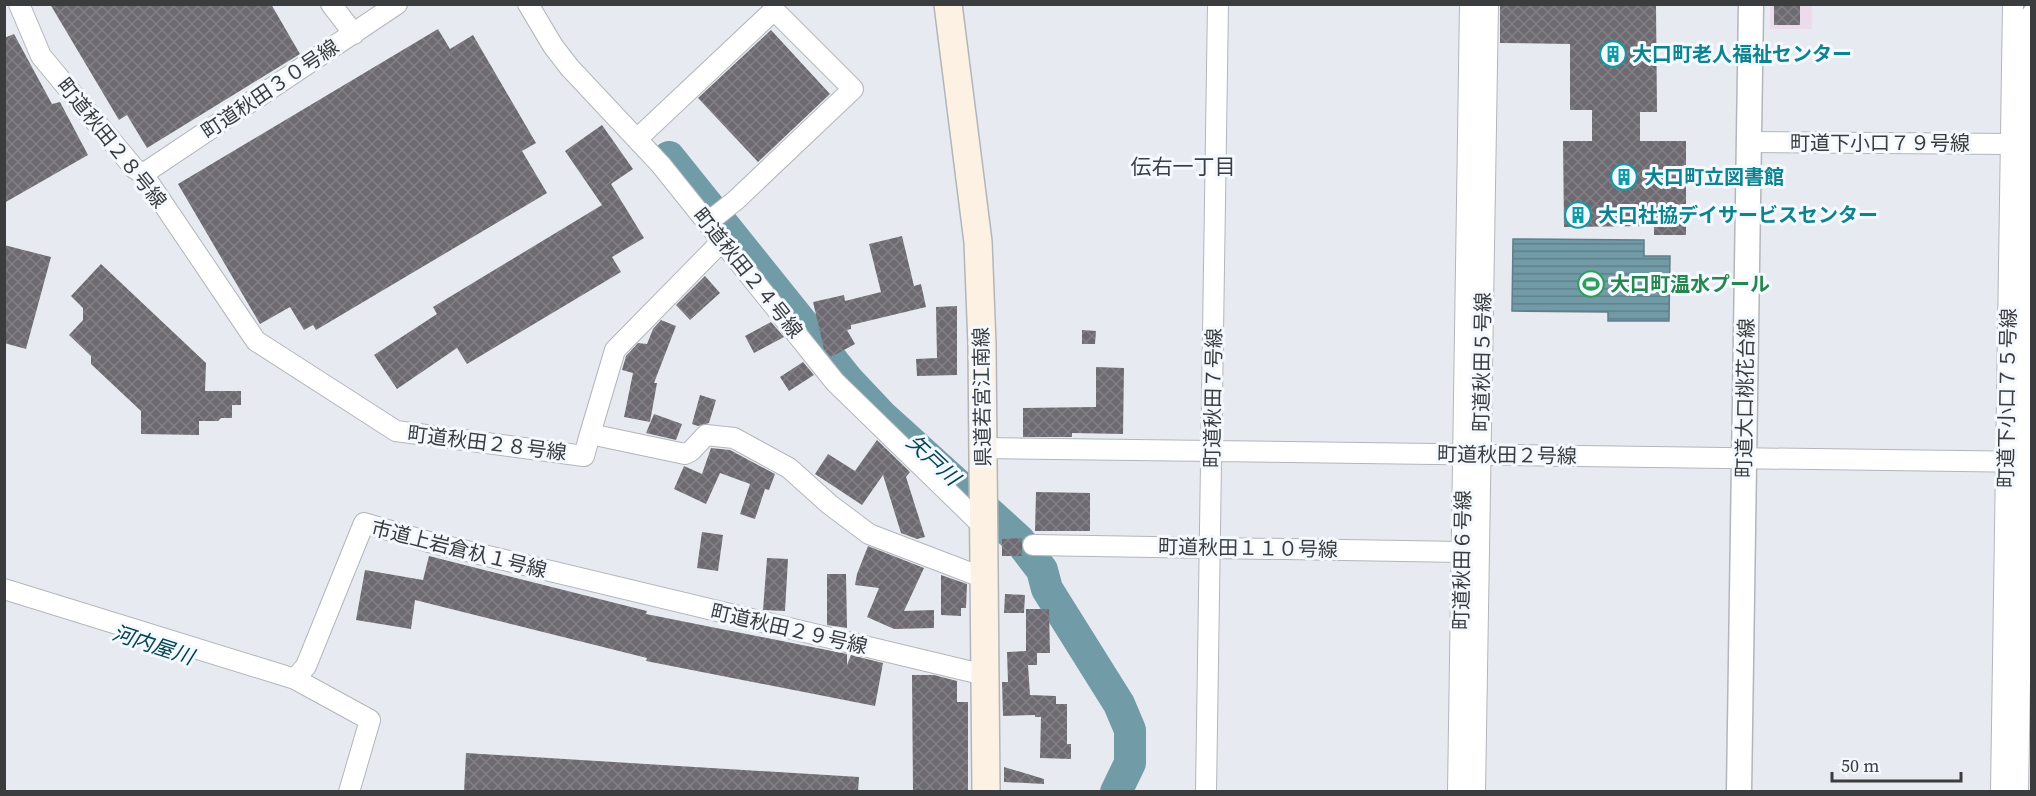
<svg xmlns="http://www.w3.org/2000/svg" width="2036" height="796" viewBox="0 0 2036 796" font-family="'Source Serif 4','Noto Sans JP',serif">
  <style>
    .commercial { fill: #eddbeb }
    .water { fill: url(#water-rules); stroke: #617e88; stroke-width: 1.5 }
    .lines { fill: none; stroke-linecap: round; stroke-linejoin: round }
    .river { stroke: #729ba8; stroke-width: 32 }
    .building { fill: url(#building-cross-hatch) }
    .minor-casing { stroke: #b2b6bb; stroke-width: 22 }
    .tertiary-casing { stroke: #b2b6bb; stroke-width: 27 }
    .secondary-casing { stroke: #b2b6bb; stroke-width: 30 }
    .minor { stroke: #fff; stroke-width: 20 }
    .tertiary { stroke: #fff; stroke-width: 24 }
    .secondary { stroke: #fcf1e2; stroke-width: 27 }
    .labels { text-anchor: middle; stroke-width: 6; stroke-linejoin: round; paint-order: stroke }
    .culture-label { font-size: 20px; font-weight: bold; fill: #0d838f; stroke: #f4f9ff; text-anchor: start }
    .street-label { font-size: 20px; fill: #3a3c3e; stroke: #f4f9ff }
    .leisure-label { font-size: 20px; font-weight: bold; fill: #27864d; stroke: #f4f9ff; text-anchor: start }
    .neighbourhood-label { font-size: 21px; fill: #3a3d42; stroke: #f4f9ff }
    .water-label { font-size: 21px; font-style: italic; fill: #054453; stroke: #f4f9ff }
  </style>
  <defs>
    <pattern id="water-rules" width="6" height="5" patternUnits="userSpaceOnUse" patternTransform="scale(1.5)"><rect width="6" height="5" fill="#729ba8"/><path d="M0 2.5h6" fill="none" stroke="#5f808a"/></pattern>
    <pattern id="building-cross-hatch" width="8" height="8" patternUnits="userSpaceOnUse" patternTransform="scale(1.5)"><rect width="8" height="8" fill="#6d6b71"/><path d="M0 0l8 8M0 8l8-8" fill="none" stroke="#838186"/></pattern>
  </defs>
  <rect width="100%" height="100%" fill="#e7ebf1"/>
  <!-- commercial -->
  <path class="commercial" d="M1770,5H1812V29H1770Z"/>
  <!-- water -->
  <path class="water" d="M1513,239L1644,240V256H1670L1669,321H1608V312L1512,311Z"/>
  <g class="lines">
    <!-- river -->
    <path class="river" d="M669,157L848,380L881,415L1019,540L1042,570L1047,589L1119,704L1130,730V763L1116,792"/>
  </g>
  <!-- building -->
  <path class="building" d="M50,4H271L300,54L147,148L127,115L119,120Z
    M1500,4H1656L1657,112H1640V141H1686V235H1654V226L1564,227L1563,141H1592V110H1570V44L1500,43Z
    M1774,4H1800V25H1774Z
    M438,29L450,49L473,35L536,143L522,151L547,193L316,330L313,325L304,330L290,307L260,324L178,184Z
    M771,30L830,94L758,162L698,98Z
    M14,34L52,104L60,102L88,155L4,203V38Z
    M602,125L633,169L611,184L644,238L612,257L621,272L467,364L457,348L397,389L374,355L437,314L433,307L602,205L565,151Z
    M902,236L914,286L921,284L926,307L851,325V329L847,330L855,344L831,357L824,349L813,302L844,295L845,301L881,292L869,244Z
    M4,245L51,257L26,349L4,343Z
    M101,264L206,363L205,391H241V405H232V418H221L218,421H199V435L141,434V411L91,364V356L69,335L83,320V308L71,296Z
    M705,276L720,293L690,320L676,305Z
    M957,306V375L917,376L916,359L937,358L936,307Z
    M661,320L676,326L654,383H657L650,422L624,417L633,373L622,370L626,356L638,343L647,344L653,329Z
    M771,322L784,337L754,353L745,336Z
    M1082,330L1096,331L1095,344H1082Z
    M803,362L814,375L789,391L780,377Z
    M1096,367L1124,368L1123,434L1072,433V437H1023V408L1096,407Z
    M700,395L716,400L709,423L698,426L692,424Z
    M654,414L682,424L676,440L646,433Z
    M877,440L910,472L906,477L925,537L917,539L901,533L883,475L862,505L815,474L828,454L855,471Z
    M711,448L730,450L775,474L769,490L765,489L755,519L740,514L750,484L720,473L706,504L674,489L684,466L702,474Z
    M1036,492L1090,493V531H1035Z
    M702,532L723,535L718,571L697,568Z
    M1022,538V556H1002V539Z
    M868,546L924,568L904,611L934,610V628L894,629L867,617L879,588L855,585L857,574Z
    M429,556L647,611L646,614L847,654V665L851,655L883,663L875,706L646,661L647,658L415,600L411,629L356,620L365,570L423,580Z
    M767,558L788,559L785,611L763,610Z
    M827,574H846L847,628L827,625Z
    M941,575L967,584L966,608H961V616L941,615Z
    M1005,594L1025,595L1024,613H1004Z
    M1026,609H1049L1050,653H1037V665H1028L1030,695L1056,696V704H1067V744H1071V759L1040,758L1041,717H1035V715L1003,716L1002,682H1008L1007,652L1026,651Z
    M912,675H934L957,681V702H968V792H913Z
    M466,753L859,777L858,792H464Z
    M1004,767L1044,779V784L1004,782Z"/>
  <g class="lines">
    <!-- minor casing -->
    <g class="minor-casing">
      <path id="minor" d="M19,4L41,56L134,168L143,174L256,341L396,431L584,456L590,434L685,454L691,451L706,435L734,438L789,468L829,504L869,534L984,578
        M331,4L354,34
        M528,4L553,46L570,68L661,165L835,382L984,527
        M637,139L774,10L853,89L736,200L707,223
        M1749,142L2011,144
        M143,174L397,4
        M590,434L615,350L722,241
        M983,448L2032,462
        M1033,545L1462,552
        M4,589L295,679L306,666L364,523L429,542L985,675
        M295,679L370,720L349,792
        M1206,792L1218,4
        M1458,792L1470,4
        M1475,792L1488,4
        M2001,792L2013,4
        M2018,792L2032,14"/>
    </g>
    <!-- tertiary casing -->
    <g class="tertiary-casing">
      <path id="tertiary" d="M1739,792L1751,4"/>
    </g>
    <!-- secondary casing -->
    <g class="secondary-casing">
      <path id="secondary" d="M948,4L978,242L982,344L986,792"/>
    </g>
    <!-- minor -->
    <use href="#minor" class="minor"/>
    <!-- tertiary -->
    <use href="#tertiary" class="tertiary"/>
    <!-- secondary -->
    <use href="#secondary" class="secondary"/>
  </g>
  <!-- icons -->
  <defs>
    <g id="building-ring" transform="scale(1.35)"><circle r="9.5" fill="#f4f9ff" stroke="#0f9aa8" stroke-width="1.5"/><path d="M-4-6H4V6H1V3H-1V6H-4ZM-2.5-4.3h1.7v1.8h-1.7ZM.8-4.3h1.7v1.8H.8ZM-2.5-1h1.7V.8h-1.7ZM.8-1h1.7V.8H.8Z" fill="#0f9aa8"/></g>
    <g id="stadium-ring" transform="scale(1.35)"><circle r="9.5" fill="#f4f9ff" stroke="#2e9e5b" stroke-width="1.5"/><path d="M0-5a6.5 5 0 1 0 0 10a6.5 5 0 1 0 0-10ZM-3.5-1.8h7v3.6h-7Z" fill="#2e9e5b"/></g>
  </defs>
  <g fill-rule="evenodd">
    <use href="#building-ring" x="1613" y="54"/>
    <use href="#building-ring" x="1624" y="177"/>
    <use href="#building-ring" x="1578" y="215"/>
    <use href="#stadium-ring" x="1591" y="284"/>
  </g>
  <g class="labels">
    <!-- culture labels -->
    <g class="culture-label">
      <text x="1632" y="61">大口町老人福祉センター</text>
      <text x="1644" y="184">大口町立図書館</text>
      <text x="1598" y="222">大口社協デイサービスセンター</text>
    </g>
    <!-- street labels -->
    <g class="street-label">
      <text transform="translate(270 89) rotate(-34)" y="7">町道秋田３０号線</text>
      <text transform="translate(112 143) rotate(51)" y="7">町道秋田２８号線</text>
      <text x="1880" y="150">町道下小口７９号線</text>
      <text transform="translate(748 273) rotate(51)" y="7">町道秋田２４号線</text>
      <text transform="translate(1482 362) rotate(-89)" y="7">町道秋田５号線</text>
      <text transform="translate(982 397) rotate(-91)" y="7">県道若宮江南線</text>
      <text transform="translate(1213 398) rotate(-89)" y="7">町道秋田７号線</text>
      <text transform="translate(1745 398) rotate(-89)" y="7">町道大口桃花台線</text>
      <text transform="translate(2007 398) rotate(-89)" y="7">町道下小口７５号線</text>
      <text transform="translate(487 443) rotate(7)" y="7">町道秋田２８号線</text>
      <text transform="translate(1507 455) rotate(1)" y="7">町道秋田２号線</text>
      <text transform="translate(1248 548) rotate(1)" y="7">町道秋田１１０号線</text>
      <text transform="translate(459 549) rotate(14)" y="7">市道上岩倉杁１号線</text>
      <text transform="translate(1462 560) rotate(-89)" y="7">町道秋田６号線</text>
      <text transform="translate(789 629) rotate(13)" y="7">町道秋田２９号線</text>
    </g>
    <!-- leisure labels -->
    <g class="leisure-label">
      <text x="1610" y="291">大口町温水プール</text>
    </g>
    <!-- neighbourhood labels -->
    <g class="neighbourhood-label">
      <text x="1183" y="174">伝右一丁目</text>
    </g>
    <!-- water labels -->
    <g class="water-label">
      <text transform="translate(933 460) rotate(43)" y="7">矢戸川</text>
      <text transform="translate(153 645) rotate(18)" y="7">河内屋川</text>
    </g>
  </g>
  <!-- border -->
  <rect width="2036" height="796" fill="none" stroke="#3a3c3e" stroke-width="12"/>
  <!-- scale -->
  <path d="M1832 772v9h129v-9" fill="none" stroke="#3a3c3e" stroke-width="3"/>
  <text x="1841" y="772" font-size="18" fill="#3a3c3e" stroke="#f4f9ff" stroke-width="4.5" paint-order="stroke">50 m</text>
</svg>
